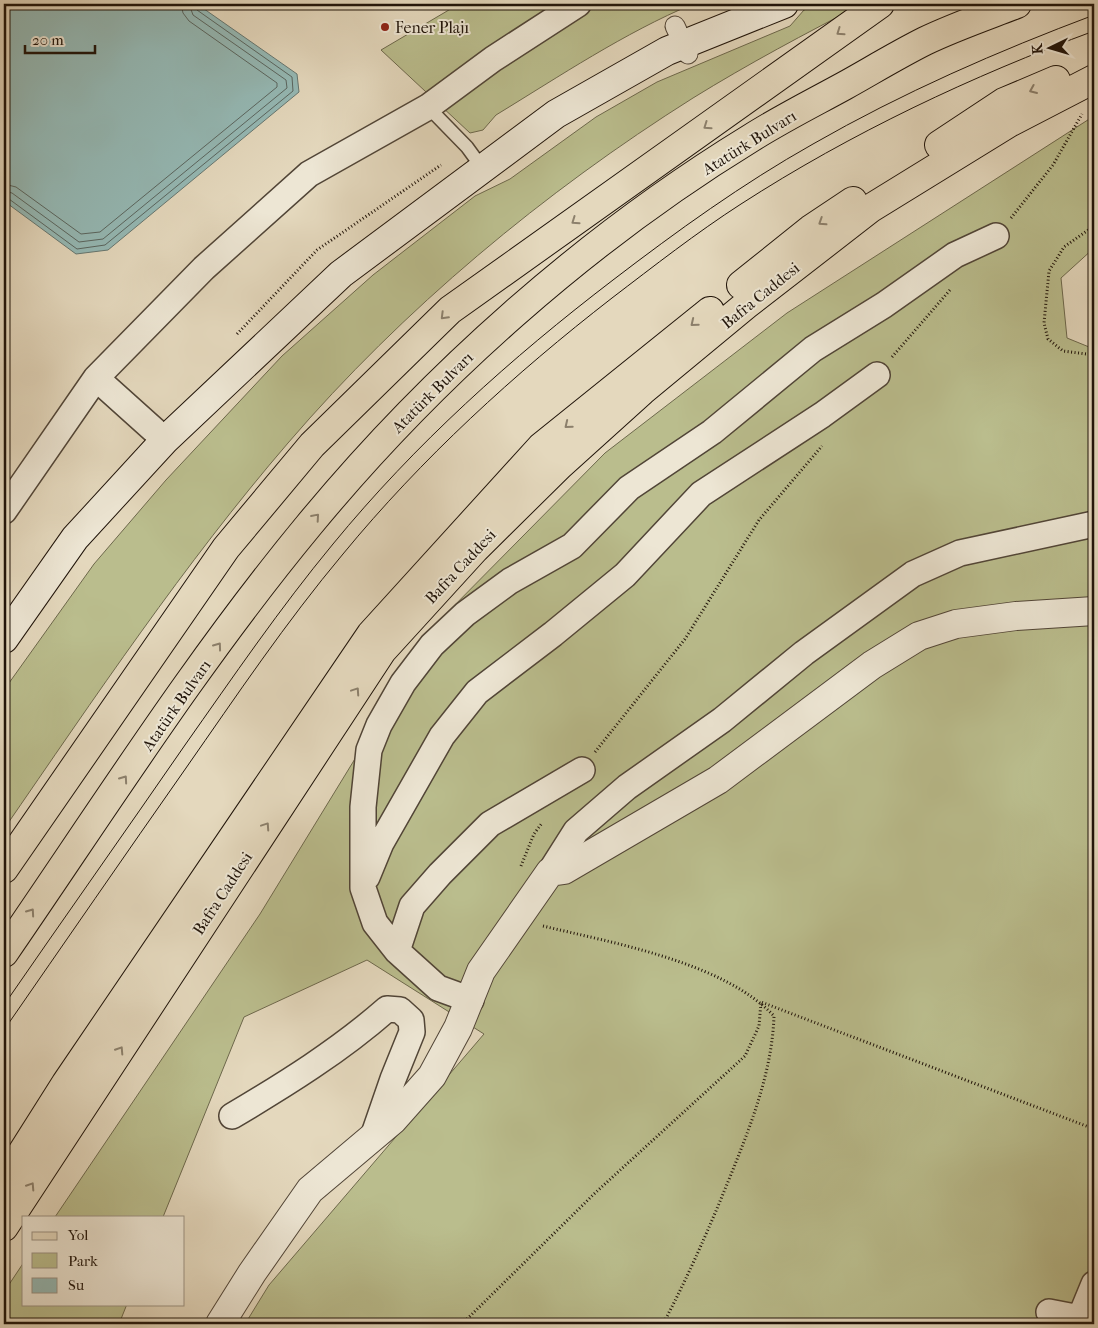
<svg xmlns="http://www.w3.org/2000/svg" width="1098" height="1328" viewBox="0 0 1098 1328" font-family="'IM FELL French Canon',serif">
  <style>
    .green { fill: #babd8d; stroke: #6d684c }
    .water { fill: #95b9b5; stroke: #667771 }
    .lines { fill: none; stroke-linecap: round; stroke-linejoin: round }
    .shore { stroke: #5a6660; stroke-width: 1 }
    .service-casing { stroke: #514537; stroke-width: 15 }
    .pedestrian-casing { stroke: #514537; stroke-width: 21 }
    .minor-casing { stroke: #514537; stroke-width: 28 }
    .tertiary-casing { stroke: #514537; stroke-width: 30 }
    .secondary-casing { stroke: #20140a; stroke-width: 30 }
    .primary-casing { stroke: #20140a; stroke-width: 30 }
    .path { stroke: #20140a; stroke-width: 3; stroke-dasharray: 1 2.5; stroke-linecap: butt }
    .service { stroke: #ede6d4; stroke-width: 12 }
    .pedestrian { stroke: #ede6d4; stroke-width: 19 }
    .minor { stroke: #ede6d4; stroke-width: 25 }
    .tertiary { stroke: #ede6d4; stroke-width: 28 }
    .secondary { stroke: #ede6d4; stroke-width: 28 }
    .primary { stroke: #e4d8bd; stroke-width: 28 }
    .tram { stroke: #20140a; stroke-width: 1 }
    .oneway { stroke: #8c806c }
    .poi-dot { fill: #8f2418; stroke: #ede6d4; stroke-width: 2 }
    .labels { text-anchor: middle; stroke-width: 4; stroke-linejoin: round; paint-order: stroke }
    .poi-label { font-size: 16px; fill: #20140a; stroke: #ede6d4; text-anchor: start }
    .street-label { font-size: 16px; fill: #20140a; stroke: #ede6d4 }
  </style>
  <rect width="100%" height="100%" fill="#e4d8bd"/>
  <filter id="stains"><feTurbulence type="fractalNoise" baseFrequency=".004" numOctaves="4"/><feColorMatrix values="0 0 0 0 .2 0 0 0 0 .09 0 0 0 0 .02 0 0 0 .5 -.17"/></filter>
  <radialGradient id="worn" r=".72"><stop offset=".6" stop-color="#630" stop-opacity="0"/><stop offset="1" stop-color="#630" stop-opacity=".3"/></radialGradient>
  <!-- green -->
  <path class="green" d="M459,4H693C624,33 560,76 496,115L483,130L470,133L381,50Z
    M820,4H863C806,33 748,64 693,98C544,192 403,309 288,443C184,564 95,697 4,829V690L94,564L166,480L282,356L373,275L475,196L510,179L596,117L657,82L790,26L804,10Z
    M1094,116V248L1061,278L1067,338L1094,349V1324H245L269,1285L484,1034L367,960L244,1017L163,1217H55L260,914L440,620L605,453L787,313Z
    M24,1262V1304H127L119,1324H4V1292Z"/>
  <!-- water -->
  <path class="water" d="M4,4H197L297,74L299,92L108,250L76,254L4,201Z"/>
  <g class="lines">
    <!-- shore -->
    <path class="shore" d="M4,184L16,187L81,234L100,232L277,87V83L189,21L183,13L181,4
      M4,191L12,193L79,242L103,239L287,88L286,80L193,15L189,4
      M4,198L9,199L77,249L105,245L293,91L292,77L197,10L195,4"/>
    <!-- service casing -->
    <g class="service-casing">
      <path id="service" d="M428,107L467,147L483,169"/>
    </g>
    <!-- pedestrian casing -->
    <g class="pedestrian-casing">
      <path id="pedestrian" d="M675,26L688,54"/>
    </g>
    <!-- minor casing -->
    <g class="minor-casing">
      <path id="minor" d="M96,378L165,440
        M4,511L96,378L204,268L309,174L428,107L493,59L578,4
        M550,872L576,831L627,787L722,720L804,653L913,574L960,553L1094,524
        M367,877L381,843L442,736L477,692L553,634L625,575L701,494L822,415L877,375
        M397,951L412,906L440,874L490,824L582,770
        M471,1000L438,988L397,951L375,923L363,888V807L369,750L379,725L403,683L432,645L465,614L510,581L572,546L629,488L712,432L813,349L884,305L955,255L996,236
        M232,1116C286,1084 339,1051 387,1009L400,1010L411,1020L412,1032L393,1079L374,1134
        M1049,1312L1080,1318L1094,1284"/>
    </g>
    <!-- tertiary casing -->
    <g class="tertiary-casing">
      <path id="tertiary" d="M220,1324L252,1273L310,1190L393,1120L432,1076L458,1028L481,971L550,872L564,870L718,780L872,665L919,636L956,624L1016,616L1094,611"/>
    </g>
    <!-- secondary casing -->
    <g class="secondary-casing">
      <path id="secondary" d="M4,639L75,538L165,440L341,274L556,114L667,51L784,4"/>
    </g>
    <!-- primary casing -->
    <g class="primary-casing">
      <path id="primary" d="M939,145L1004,102L1056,80
        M741,285L811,229L853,201
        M4,869L226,548L312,445L450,310L880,4
        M4,953C103,809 198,659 309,525C432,376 586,239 751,138C781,119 813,103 844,86C871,71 897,55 925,41C954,27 986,16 1017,4
        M4,1181L66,1083L371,634L541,447L710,311
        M4,1227L382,651L475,549L560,465L642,391L746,305L871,208L1009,123L1094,79"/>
    </g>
    <!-- path -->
    <path class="path" d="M1011,218L1053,165L1082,114
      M1094,226L1064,247L1049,271L1044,323L1048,339L1063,351L1094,355
      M237,334L317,250L441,165
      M892,357L950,290
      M595,752L685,639L759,520L822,446
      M521,866L534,834L542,823
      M543,926C613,943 723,962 774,1016C772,1071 752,1122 732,1172C711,1224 689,1275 663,1324
      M462,1324L594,1194L745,1056L759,1026L761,1002L1094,1129"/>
    <!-- service -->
    <use href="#service" class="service"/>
    <!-- pedestrian -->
    <use href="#pedestrian" class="pedestrian"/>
    <!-- minor -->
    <use href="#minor" class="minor"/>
    <!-- tertiary -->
    <use href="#tertiary" class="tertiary"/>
    <!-- secondary -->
    <use href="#secondary" class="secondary"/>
    <!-- primary -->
    <use href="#primary" class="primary"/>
    <!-- tram -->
    <path class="tram" d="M4,1005C64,918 125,832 185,745C233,677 280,608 333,544C415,444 511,358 613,280C677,231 742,184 813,144C902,93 998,51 1094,15
      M4,1030C65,942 125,855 186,768C237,695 286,622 343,554C422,458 514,374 612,298C654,266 696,233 741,204C851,133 972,76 1094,31"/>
  </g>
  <!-- one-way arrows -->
  <defs><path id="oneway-chevron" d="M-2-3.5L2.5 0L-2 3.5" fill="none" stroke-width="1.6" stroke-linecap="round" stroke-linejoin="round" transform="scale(1.25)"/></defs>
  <g class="oneway">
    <use href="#oneway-chevron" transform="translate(840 32) rotate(145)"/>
    <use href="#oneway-chevron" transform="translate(1033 90) rotate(157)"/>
    <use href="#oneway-chevron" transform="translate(707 126) rotate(145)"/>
    <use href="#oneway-chevron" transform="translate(575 221) rotate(145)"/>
    <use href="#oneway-chevron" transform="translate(822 222) rotate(147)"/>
    <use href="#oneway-chevron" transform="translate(444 316) rotate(135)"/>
    <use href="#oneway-chevron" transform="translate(694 323) rotate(141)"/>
    <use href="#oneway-chevron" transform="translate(568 425) rotate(141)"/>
    <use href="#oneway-chevron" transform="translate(316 517) rotate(-49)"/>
    <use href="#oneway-chevron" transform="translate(218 646) rotate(-54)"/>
    <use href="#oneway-chevron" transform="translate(356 691) rotate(-56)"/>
    <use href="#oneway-chevron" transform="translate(124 779) rotate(-55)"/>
    <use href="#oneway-chevron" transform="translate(266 826) rotate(-56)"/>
    <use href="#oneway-chevron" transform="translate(31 912) rotate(-55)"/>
    <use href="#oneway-chevron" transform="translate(120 1050) rotate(-57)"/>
    <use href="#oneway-chevron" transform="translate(31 1186) rotate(-57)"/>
  </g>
  <!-- markers -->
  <circle class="poi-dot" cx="385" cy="27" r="5"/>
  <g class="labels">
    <!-- poi labels -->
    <g class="poi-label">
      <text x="395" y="33">Fener Plajı</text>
    </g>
    <!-- street labels -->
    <g class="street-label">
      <text transform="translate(749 142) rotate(-32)" y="6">Atatürk Bulvarı</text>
      <text transform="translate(760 295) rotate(-39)" y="6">Bafra Caddesi</text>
      <text transform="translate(432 392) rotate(-45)" y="6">Atatürk Bulvarı</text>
      <text transform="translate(460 566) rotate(-47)" y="6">Bafra Caddesi</text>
      <text transform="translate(176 705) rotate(-55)" y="6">Atatürk Bulvarı</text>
      <text transform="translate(222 893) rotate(-57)" y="6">Bafra Caddesi</text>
    </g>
  </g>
  <!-- margin -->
  <rect width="1098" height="1328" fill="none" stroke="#e4d8bd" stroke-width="20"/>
  <rect x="5" y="5" width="1088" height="1318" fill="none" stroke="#20140a" stroke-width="2.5"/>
  <rect x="10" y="10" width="1078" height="1308" fill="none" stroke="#20140a"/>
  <!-- legend -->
  <rect x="22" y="1216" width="162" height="90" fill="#ede6d4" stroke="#9b9283"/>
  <rect x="32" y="1232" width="25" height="8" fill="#e4d8bd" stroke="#9b9283"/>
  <text x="68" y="1240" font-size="15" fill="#20140a">Yol</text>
  <rect x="32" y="1253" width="25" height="15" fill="#babd8d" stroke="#9b9283"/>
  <text x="68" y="1266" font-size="15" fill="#20140a">Park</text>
  <rect x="32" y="1278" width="25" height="15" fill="#95b9b5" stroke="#9b9283"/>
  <text x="68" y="1290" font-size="15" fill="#20140a">Su</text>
  <!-- north arrow -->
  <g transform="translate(1050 48) rotate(265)" stroke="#ede6d4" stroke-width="4" paint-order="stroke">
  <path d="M0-4L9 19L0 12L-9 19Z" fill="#20140a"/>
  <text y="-8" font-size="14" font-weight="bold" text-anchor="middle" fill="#20140a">K</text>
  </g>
  <!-- scale -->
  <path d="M25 45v8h70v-8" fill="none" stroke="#20140a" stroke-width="2.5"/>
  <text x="32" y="45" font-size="15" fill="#20140a" stroke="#ede6d4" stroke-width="4" paint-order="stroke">20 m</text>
  <rect width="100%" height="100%" filter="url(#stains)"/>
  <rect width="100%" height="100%" fill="url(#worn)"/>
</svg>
